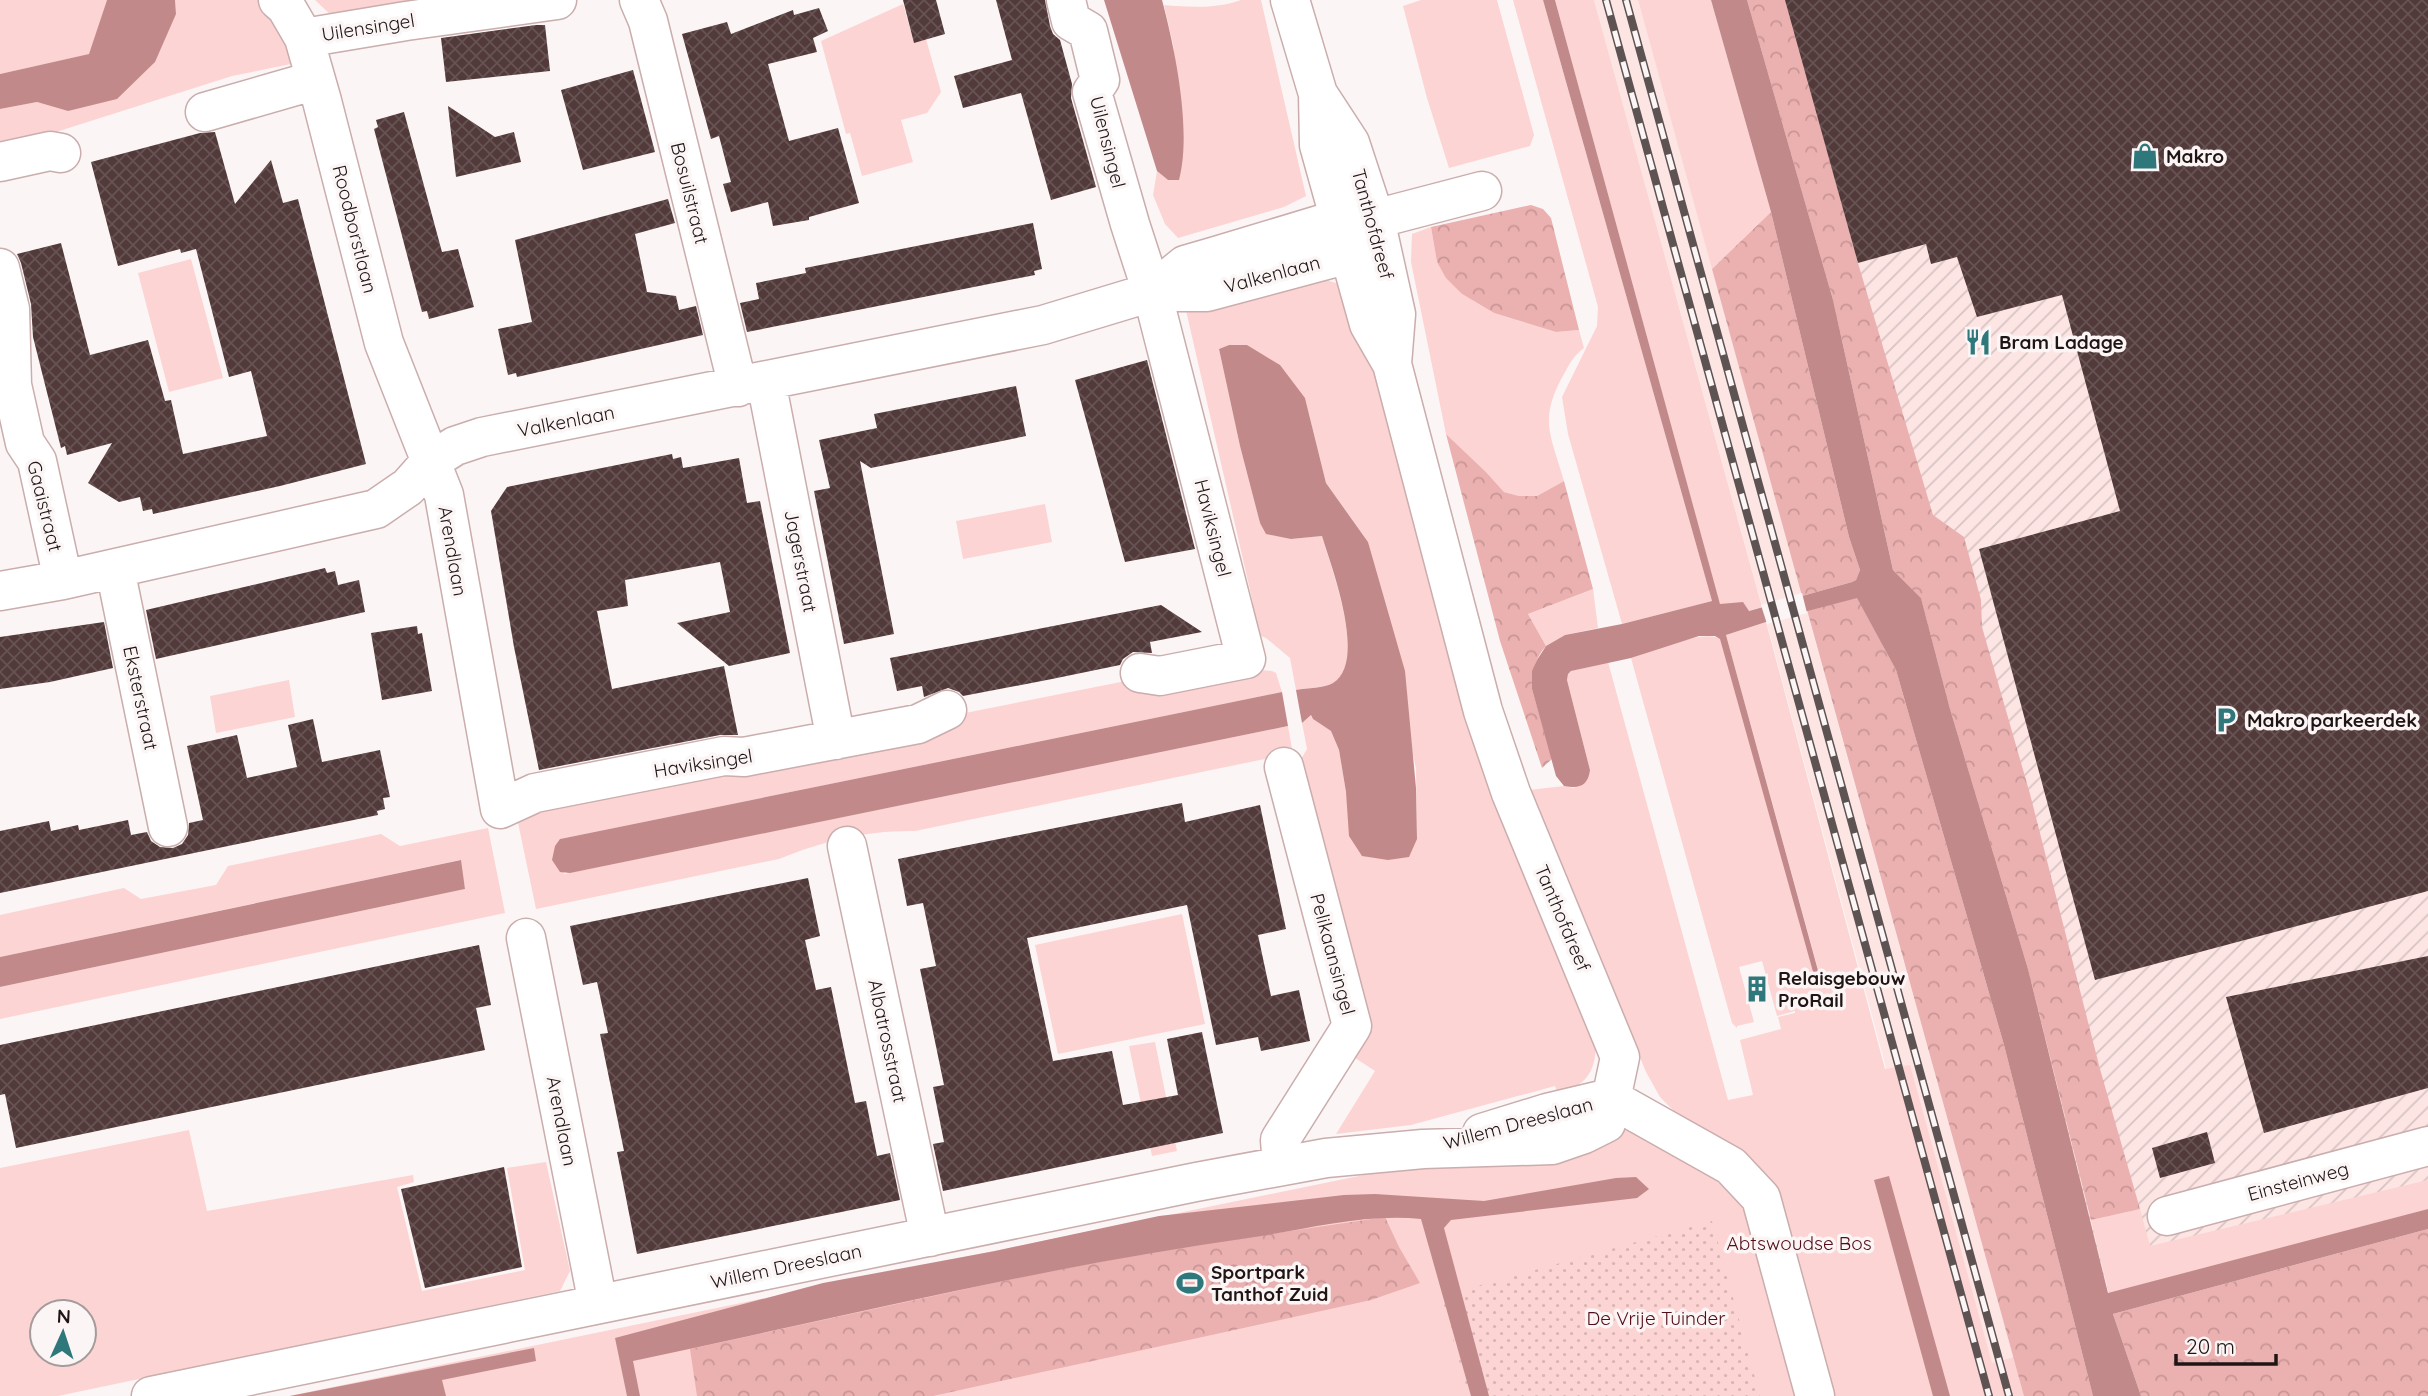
<svg xmlns="http://www.w3.org/2000/svg" width="2428" height="1396" viewBox="0 0 2428 1396" font-family="Quicksand,sans-serif">
  <style>
    .built { fill: #fde5e4 }
    .industrial { fill: url(#industrial-furrows) }
    .green { fill: #fcd4d3; fill-rule: evenodd }
    .forest { fill: url(#forest-crowns) }
    .garden { fill: url(#garden-dots) }
    .water { fill: #c2898a }
    .pier { fill: #fcf5f5 }
    .building { fill: url(#building-cross-hatch) }
    .lines { fill: none; stroke-linecap: round; stroke-linejoin: round }
    .minor-casing { stroke: #caadad; stroke-width: 41 }
    .minor { stroke: #fff; stroke-width: 38 }
    .rail-casing { stroke: #5d5353; stroke-width: 8 }
    .rail { stroke: #fcf5f5; stroke-width: 5; stroke-dasharray: 16; stroke-linecap: butt }
    .labels { text-anchor: middle; stroke-width: 7; stroke-linejoin: round; paint-order: stroke }
    .street-label { font-size: 19px; fill: #1f1515; stroke: #fcf5f5 }
    .poi-label { font-size: 19px; font-weight: bold; fill: #1f1515; stroke: #fcf5f5; text-anchor: start }
    .park-label { font-size: 19px; fill: #520d17; stroke: #fcf5f5 }
  </style>
  <defs>
    <pattern id="industrial-furrows" width="10" height="10" patternUnits="userSpaceOnUse" patternTransform="scale(1.75)"><rect width="10" height="10" fill="#fde5e4"/><path d="M-1 1l2-2M0 10L10 0M9 11l2-2" fill="none" stroke="#d8c4c3"/></pattern>
    <pattern id="forest-crowns" width="20" height="18" patternUnits="userSpaceOnUse" patternTransform="scale(1.75)"><rect width="20" height="18" fill="#ebb0b0"/><path d="M2 6a3 3 0 1 1 6 0M12 15a3 3 0 1 1 6 0" fill="none" stroke="#c99696"/></pattern>
    <pattern id="garden-dots" width="8" height="8" patternUnits="userSpaceOnUse" patternTransform="scale(1.75)"><rect width="8" height="8" fill="#fcd4d3"/><path d="M2 2h.1M6 6h.1" fill="none" stroke="#d8b5b4" stroke-width="1.8" stroke-linecap="round"/></pattern>
    <pattern id="building-cross-hatch" width="8" height="8" patternUnits="userSpaceOnUse" patternTransform="scale(1.75)"><rect width="8" height="8" fill="#523a3a"/><path d="M0 0l8 8M0 8l8-8" fill="none" stroke="#675353"/></pattern>
  </defs>
  <rect width="100%" height="100%" fill="#fcf5f5"/>
  <!-- built -->
  <path class="built" d="M1594,0H1638L2024,1396H1974L1767,624Z"/>
  <!-- industrial -->
  <path class="industrial" d="M1747,0H2428V1220L2109,1294Z"/>
  <!-- green -->
  <path class="green" d="M0,0H107L90,54L0,74Z
    M175,0H271L296,63L232,76L53,133L0,144V109L37,102L68,111L176,14Z
    M315,0H489L332,16Z
    M1241,0H1261L1306,196L1284,207L1178,238L1165,224L1153,195L1157,171L1168,180L1181,109L1173,44L1164,5C1190,7 1216,9 1241,0Z
    M1421,0H1497L1534,135L1530,146L1449,168L1427,98L1403,6Z
    M1513,0H1543L1712,601L1622,624L1568,434L1562,397L1597,326L1598,307Z
    M1555,0H1594L1762,607L1748,611L1743,603L1720,605Z
    M1638,0H1711L1771,212L1712,269Z
    M903,4L914,42L926,39L941,92L927,113L901,120L913,162L862,176L850,133L846,134L821,41Z
    M1431,227L1437,262L1462,294L1494,313L1556,332L1579,330L1584,348C1574,355 1570,363 1564,374C1538,420 1551,435 1564,481L1537,496H1519L1504,492L1486,472L1446,434L1411,262L1412,234Z
    M191,259L223,378L169,392L138,273Z
    M1316,277L1336,283L1359,312L1488,787L1596,1045C1595,1073 1586,1085 1558,1094L1555,1086L1411,1125L1336,1134L1375,1071L1352,1056L1293,773L1307,749L1302,723L1311,715L1313,719L1331,731L1339,750L1346,792L1417,839L1416,769L1368,542L1326,483L1305,398L1247,345H1229L1219,349L1240,446L1260,523L1291,539L1322,536C1330,566 1369,664 1333,683C1323,688 1307,688 1296,690L1290,658L1266,638L1248,631L1253,619V603L1185,306Z
    M1045,504L1052,542L963,559L956,521Z
    M1593,589L1598,628L1565,635L1546,646L1528,614Z
    M1766,622L1885,1069L1910,1065L1992,1363L2078,1340L2093,1396H289L1674,1111L1660,1097L1646,1072L1529,790L1564,786L1574,788L1590,770L1567,680L1568,674L1571,671L1608,662L1728,1100L1753,1095L1740,1040L1781,1029L1778,1017L1795,1013V1011L1777,1016L1762,961L1739,967L1754,1022L1737,1026V1028L1732,1023L1631,658C1651,652 1703,628 1721,639L1818,986L1822,984L1726,635Z
    M1247,669L1272,671L1276,673L1282,692L560,839L564,874L1288,726L1292,749L1289,754L915,831C869,830 822,841 779,859L536,909L516,813L945,717L1141,678Z
    M289,680L295,717L216,733L210,696Z
    M488,828L505,913L0,1019V987L465,889L460,860L0,957V915L124,888L141,899L216,885L228,866L381,834L400,846Z
    M1182,914L1205,1024L1058,1054L1035,945Z
    M1155,1042L1177,1151L1152,1156L1129,1046Z
    M189,1130L207,1211L413,1175L414,1182L397,1187L422,1291L525,1270L507,1168L546,1162L570,1271L560,1291L58,1396H0V1168ZM42,1312H84V1354H42Z
    M2428,1180V1209L2109,1294L2091,1220L2140,1209L2150,1246Z"/>
  <!-- forest -->
  <path class="forest" d="M1747,0H1786L1858,263L1933,515L1964,537L1981,600L1982,627L2030,794L2100,1069L2140,1209L2091,1220L2028,969L1950,709L1921,598L1893,570L1833,300Z
    M1531,205L1543,209L1551,218L1579,330L1556,332L1494,313L1462,294L1446,278L1437,262L1431,227Z
    M1771,212L1849,537L1860,570L1856,580L1852,582L1802,596L1712,269Z
    M1446,434L1486,472L1504,492L1519,496H1537L1564,481L1593,589L1528,614L1546,646C1535,658 1532,672 1532,689L1552,759L1542,768L1500,641Z
    M1857,597L1896,670L2004,1045L2093,1396H2024L1807,610Z
    M1385,1217L1399,1247L1420,1283L1371,1300L933,1396H697L690,1349L1035,1274L1169,1249Z
    M2428,1229V1396H2141L2113,1314Z"/>
  <!-- garden -->
  <path class="garden" d="M1712,1221L1760,1396H1469L1441,1296Z"/>
  <!-- water -->
  <path class="water" d="M107,0H175L176,14L155,62L117,99L68,111L37,102L0,109V74L89,54Z
    M1104,0H1162C1175,49 1192,131 1179,180H1168L1157,171Z
    M1543,0H1555L1720,604L1743,602L1749,611L1852,582L1856,580L1860,570L1849,537L1771,212L1711,0H1747L1833,300L1893,570L1921,598L1950,709L2028,969L2108,1293L2428,1209V1229L2113,1314L2141,1396H2093L2004,1045L1896,670L1857,598L1766,622L1726,635L1822,985L1817,986L1720,639L1715,636H1699L1631,658L1571,671L1568,674L1567,680L1590,770C1588,786 1579,789 1564,786L1556,776L1532,689V671L1537,660L1546,646L1565,635L1622,624L1712,601Z
    M1229,345H1247L1280,365L1305,398L1326,483L1368,542L1405,671L1416,788L1417,839L1409,857L1388,860L1362,856L1349,836L1346,792L1339,750L1331,731L1313,719L1311,715L1302,723L1296,690C1307,688 1324,688 1333,683C1368,662 1331,566 1322,536L1291,539L1266,534L1260,523L1240,446L1219,349Z
    M1282,692L1288,726L570,873L560,872L552,860L555,846L560,839Z
    M461,860L465,889L0,987V957Z
    M1889,1176L1950,1396H1933L1874,1180Z
    M1636,1177L1649,1189L1637,1198L1451,1220L1444,1228L1489,1396H1471L1421,1219C1364,1213 1304,1230 1248,1238C1041,1267 838,1318 633,1361L640,1396H627L615,1338L823,1283L995,1251L1159,1216L1344,1195L1375,1194L1484,1201L1616,1178Z
    M534,1348L536,1361L442,1380L446,1396H290Z"/>
  <!-- pier -->
  <path class="pier" d="M1802,593L1807,613L1767,624L1761,605Z"/>
  <!-- building -->
  <path class="building" d="M903,0H936L945,34L914,43Z
    M996,0H1045L1050,26L1053,34L1060,40L1072,84L1071,98L1096,187L1051,200L1021,93L963,108L954,76L1012,60Z
    M1785,0H2428V891L2095,980L1979,549L2120,511L2062,295L1977,317L1957,257L1931,264L1926,244L1858,263Z
    M819,8L828,31L813,38L817,52L768,64L789,141L838,128L859,203L809,217V220L773,226L768,202L731,212L723,184L731,182L719,136L711,139L682,34L727,22L731,34L793,10L794,15Z
    M536,25H545L550,71L446,82L441,38Z
    M633,70L655,152L583,170L561,90Z
    M448,106L495,137L514,132L521,162L456,177Z
    M404,112L442,252L458,249L474,307L429,319L427,311L422,312L374,129L378,127L376,120Z
    M215,132L235,204L271,160L283,203L298,199L366,464L280,486L153,514L152,509L143,511L140,497L119,502L88,483L112,443L67,455L65,446L61,448L33,337L31,304L21,263L17,254L61,243L90,355L148,340L165,401L171,400L183,454L267,436L251,371L229,377L196,249L181,253L180,249L118,266L91,162L200,133Z
    M668,199L675,223L635,234L647,292L676,296L679,310L696,306L703,335L517,377L516,373L508,375L498,329L532,322L515,240Z
    M1033,223L1042,269L1034,271L1035,275L747,332L740,303L759,299L756,283L806,273L805,268Z
    M1147,360L1195,549L1125,562L1075,380Z
    M1016,386L1026,436L871,468L860,461L894,634L844,644L814,491L830,488L819,440L877,428L874,414Z
    M672,454L673,459L681,457L683,468L739,458L747,503L760,501L790,653L729,666L677,623L730,612L720,562L625,580L628,606L597,611L612,689L724,666L738,735H720L539,770L514,647L491,511L507,487Z
    M325,568L327,573L335,571L338,585L359,580L365,612L156,659L146,610Z
    M1161,605L1202,632L1150,642L1152,653L1133,652L1123,659L1120,665L1052,679L963,696L959,692L948,688L924,697L922,686L897,691L890,658Z
    M104,622L113,668L50,682L0,689V637Z
    M417,626L418,634L422,633L432,691L382,700L371,633Z
    M313,719L322,762L380,750L390,797L383,798L385,809L377,811L378,815L0,893V831L49,821L51,831L78,825L79,830L128,820L131,835L147,832L151,841L160,847L173,848L182,844L188,835L189,823L203,820L187,746L237,735L247,778L297,767L288,725Z
    M1182,803L1185,822L1260,805L1286,929L1258,935L1271,996L1299,990L1310,1041L1261,1051L1258,1037L1216,1045L1187,905L1027,938L1053,1061L1112,1051L1123,1105L1178,1095L1167,1039L1202,1032L1223,1133L943,1191L933,1144L944,1142L933,1087L944,1085L920,969L936,966L923,903L907,906L898,859Z
    M808,878L820,936L805,940L816,990L831,987L855,1103L866,1101L877,1156L890,1153L900,1200L637,1254L617,1152L624,1151L600,1034L608,1033L597,982L583,985L570,926Z
    M479,945L491,1005L476,1008L485,1050L16,1148L5,1094L0,1095V1045Z
    M2428,956V1088L2264,1133L2226,997Z
    M2207,1132L2215,1163L2160,1178L2152,1148Z
    M504,1167L522,1267L425,1288L401,1189Z"/>
  <g class="lines">
    <!-- minor casing -->
    <g class="minor-casing">
      <path id="minor" d="M278,0L286,7L304,38L322,101L384,343L444,495L500,809L535,793L724,756L744,757L918,724L947,710
        M639,0L648,21L738,387
        M1066,0L1071,21L1088,31L1100,80L1092,92L1130,224L1152,292L1246,659L1160,676L1140,673
        M1290,0L1318,94L1350,143L1375,219L1396,314L1392,364
        M304,38L406,21L557,0
        M205,112L316,80
        M0,162L50,151L61,153
        M0,268L10,309L12,385L25,443L37,461L63,580
        M1152,292L1185,265L1216,256L1339,219H1375L1482,191
        M766,381L836,740
        M115,569L168,827
        M0,591L63,580L376,509L408,487L431,461L455,446L482,437L1043,325L1152,292H1207L1349,254L1375,219
        M847,846L930,1237
        M526,938L598,1304
        M1610,1098L1731,1166L1761,1198L1815,1396
        M1482,1133L1547,1113L1610,1098
        M1282,1166L1280,1140L1352,1026L1284,767
        M2167,1216L2428,1146
        M151,1396L1196,1182L1326,1158L1423,1149L1552,1145L1584,1134L1606,1123L1620,1057L1511,793L1483,711L1392,364L1369,324L1319,145L1318,94"/>
    </g>
    <!-- minor -->
    <use href="#minor" class="minor"/>
    <!-- rail casing -->
    <g class="rail-casing">
      <path id="rail" d="M1606,0L1989,1396
        M1626,0L2009,1396"/>
    </g>
    <!-- rail -->
    <use href="#rail" class="rail"/>
  </g>
  <!-- icons -->
  <defs>
    <g id="shop-bare" transform="scale(2.1)"><path d="M-5-2.5h2.3a2.7 3.5 0 0 1 5.4 0H5L5.5 6h-11ZM-1.5-2.5h3a1.5 2.3 0 0 0-3 0Z" fill="#2e787b" stroke="#fcf5f5" stroke-width="2.5" paint-order="stroke"/></g>
    <g id="restaurant-bare" transform="scale(2.1)"><path d="M-5-6h1v4h1v-4h1v4h1v-4h1v5L-1.5 .5V6h-2V.5L-5-1ZM5-6V6H3V1.5H1.5Q1.5-4 5-6Z" fill="#2e787b" stroke="#fcf5f5" stroke-width="2.5" paint-order="stroke"/></g>
    <g id="parking-bare" transform="scale(2.1)"><path d="M-3.5-5.5H1a3.5 3.5 0 0 1 0 7H-1V5.5H-3.5ZM-1-3.4V-.6H.8a1.4 1.4 0 0 0 0-2.8Z" fill="#2e787b" stroke="#fcf5f5" stroke-width="2.5" paint-order="stroke"/></g>
    <g id="building-bare" transform="scale(2.1)"><path d="M-4-6H4V6H1V3H-1V6H-4ZM-2.5-4.3h1.7v1.8h-1.7ZM.8-4.3h1.7v1.8H.8ZM-2.5-1h1.7V.8h-1.7ZM.8-1h1.7V.8H.8Z" fill="#2e787b" stroke="#fcf5f5" stroke-width="2.5" paint-order="stroke"/></g>
    <g id="stadium-bare" transform="scale(2.1)"><path d="M0-5a6.5 5 0 1 0 0 10a6.5 5 0 1 0 0-10ZM-3.5-1.8h7v3.6h-7Z" fill="#2e787b" stroke="#fcf5f5" stroke-width="2.5" paint-order="stroke"/></g>
  </defs>
  <g fill-rule="evenodd">
    <use href="#shop-bare" x="2145" y="156"/>
    <use href="#restaurant-bare" x="1978" y="342"/>
    <use href="#parking-bare" x="2226" y="720"/>
    <use href="#building-bare" x="1757" y="989"/>
    <use href="#stadium-bare" x="1190" y="1283"/>
  </g>
  <g class="labels">
    <!-- street labels -->
    <g class="street-label">
      <text transform="translate(368 27) rotate(-9)" y="7">Uilensingel</text>
      <text transform="translate(1108 142) rotate(76)" y="7">Uilensingel</text>
      <text transform="translate(690 193) rotate(76)" y="7">Bosuilstraat</text>
      <text transform="translate(1373 224) rotate(75)" y="7">Tanthofdreef</text>
      <text transform="translate(355 229) rotate(76)" y="7">Roodborstlaan</text>
      <text transform="translate(1272 274) rotate(-15)" y="7">Valkenlaan</text>
      <text transform="translate(566 421) rotate(-11)" y="7">Valkenlaan</text>
      <text transform="translate(45 506) rotate(76)" y="7">Gaaistraat</text>
      <text transform="translate(1213 528) rotate(76)" y="7">Haviksingel</text>
      <text transform="translate(453 551) rotate(80)" y="7">Arendlaan</text>
      <text transform="translate(801 561) rotate(79)" y="7">Jagerstraat</text>
      <text transform="translate(141 698) rotate(78)" y="7">Eksterstraat</text>
      <text transform="translate(703 763) rotate(-9)" y="7">Haviksingel</text>
      <text transform="translate(1563 918) rotate(67)" y="7">Tanthofdreef</text>
      <text transform="translate(1333 954) rotate(75)" y="7">Pelikaansingel</text>
      <text transform="translate(888 1041) rotate(78)" y="7">Albatrosstraat</text>
      <text transform="translate(562 1121) rotate(79)" y="7">Arendlaan</text>
      <text transform="translate(1518 1123) rotate(-15)" y="7">Willem Dreeslaan</text>
      <text transform="translate(2298 1181) rotate(-15)" y="7">Einsteinweg</text>
      <text transform="translate(786 1266) rotate(-12)" y="7">Willem Dreeslaan</text>
    </g>
    <!-- poi labels -->
    <g class="poi-label">
      <text x="2166" y="163">Makro</text>
      <text x="1999" y="349">Bram Ladage</text>
      <text x="2247" y="727">Makro parkeerdek</text>
      <text x="1778" y="985">Relaisgebouw<tspan x="1778" dy="22">ProRail</tspan></text>
      <text x="1211" y="1279">Sportpark<tspan x="1211" dy="22">Tanthof Zuid</tspan></text>
    </g>
    <!-- park labels -->
    <g class="park-label">
      <text x="1799" y="1250">Abtswoudse Bos</text>
      <text x="1656" y="1325">De Vrije Tuinder</text>
    </g>
  </g>
  <!-- north arrow -->
  <g transform="translate(63 1333) rotate(3)"><circle r="33" fill="#fcf5f5" stroke="#a49b9b" stroke-width="2"/>
  <path d="M0-5L12 26L0 18L-12 26Z" fill="#2e787b"/>
  <text y="-10" font-size="19" font-weight="bold" text-anchor="middle" fill="#1f1515">N</text>
  </g>
  <!-- scale -->
  <path d="M2176 1354v10h100v-10" fill="none" stroke="#1f1515" stroke-width="3.5"/>
  <text x="2186" y="1354" font-size="21" fill="#1f1515" stroke="#fcf5f5" stroke-width="5" paint-order="stroke">20 m</text>
</svg>
